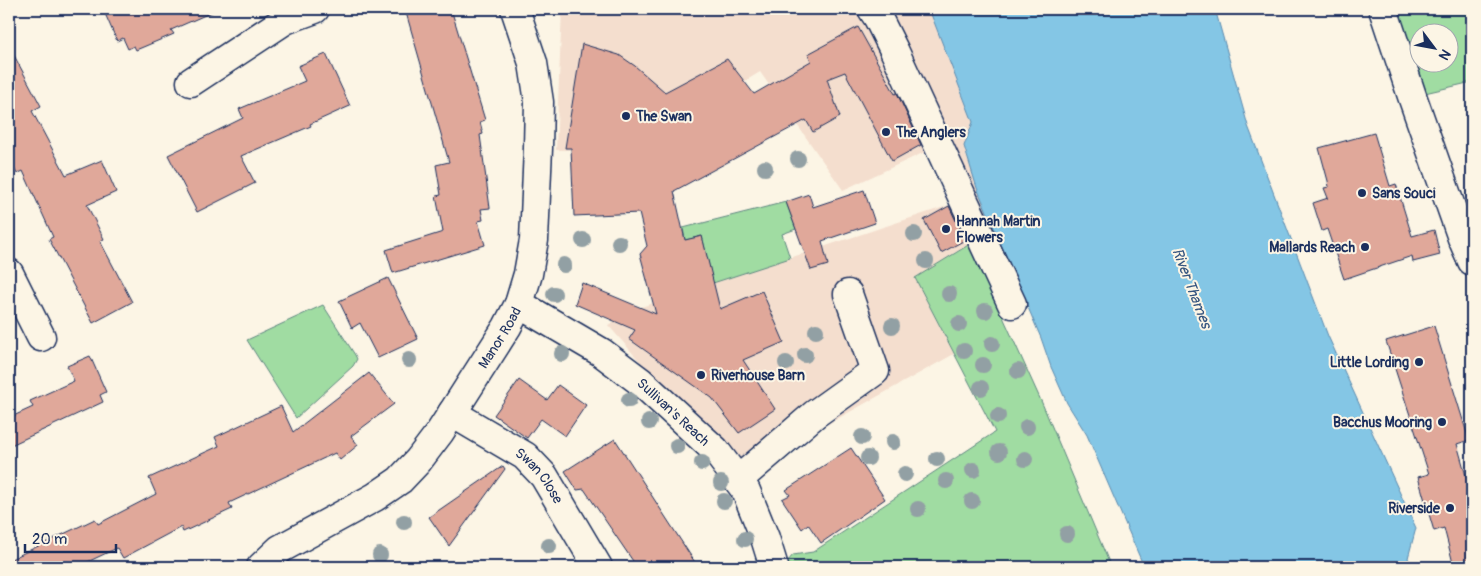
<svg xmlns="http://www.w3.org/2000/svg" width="1481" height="576" viewBox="0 0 1481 576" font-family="Pangolin,sans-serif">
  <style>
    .built { fill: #f4dece }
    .green { fill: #a0dca2; stroke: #5e8680; fill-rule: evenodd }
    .water { fill: #84c6e5; stroke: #5a8aaf }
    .building { fill: #e0a89a; stroke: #1b2f5e }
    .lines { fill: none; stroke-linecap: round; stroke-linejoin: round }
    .minor-casing { stroke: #1b2f5e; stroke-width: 31 }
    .minor { stroke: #fcf5e5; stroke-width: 28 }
    .tree { fill: #92a0a4 }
    .poi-dot { fill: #1b2f5e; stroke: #fcf5e5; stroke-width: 2 }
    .labels { text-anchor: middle; stroke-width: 4; stroke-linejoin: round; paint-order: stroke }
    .poi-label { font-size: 14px; font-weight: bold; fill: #1b2f5e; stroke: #fcf5e5; text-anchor: start }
    .street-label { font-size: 14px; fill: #1b2f5e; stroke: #fcf5e5 }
    .water-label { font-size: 15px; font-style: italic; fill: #355580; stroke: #fcf5e5 }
  </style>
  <rect width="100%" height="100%" fill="#fcf5e5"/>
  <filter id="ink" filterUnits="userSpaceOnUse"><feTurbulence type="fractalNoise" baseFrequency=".02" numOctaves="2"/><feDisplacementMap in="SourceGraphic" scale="10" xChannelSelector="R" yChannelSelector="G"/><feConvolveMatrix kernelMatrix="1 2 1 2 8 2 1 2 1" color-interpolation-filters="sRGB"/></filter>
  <g filter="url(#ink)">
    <!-- built -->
    <path class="built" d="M562,9H929L973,122L964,146L977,188L995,230L966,246L915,278L954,354L738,474L608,325L635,309L950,205L927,151L843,190L760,72L634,149L556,150Z"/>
    <!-- green -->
    <path class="green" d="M1383,9H1472V82L1412,96ZM1418,32H1448V62H1418Z
      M786,202L796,229L782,234L790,258L713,283L702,236L685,240L683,228Z
      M970,244L1042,403L1111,567H789L787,562L793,555L813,552L995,432L915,278Z
      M323,305L355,355L357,359L353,366L296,418L247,340Z"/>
    <!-- water -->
    <path class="water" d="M929,9H1215L1248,126L1328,336L1416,528L1408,558L1412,567H1144L1087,435L1067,403L1051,367L1041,338L977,188L964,146L973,122Z"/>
    <!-- building -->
    <path class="building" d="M103,9H219L171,30L174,34L136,50L134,46L128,49L123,38L117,41Z
      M405,9H451L485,120L480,122L483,134L480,135L490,208L481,209L483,220L478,221L485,245L393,273L386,250L443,232L436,196L441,195L436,165L449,162Z
      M858,27L895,94L897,93L921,145L892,161L845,72L827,79L840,117L813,132L806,120L674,191L685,240L702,236L720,309L762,291L784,342L743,360L775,409L739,433L712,398L629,339L635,330L575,304L582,283L656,314L640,254L647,246L639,213L574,216L571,148H565L582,44L619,55L635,66L665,92L727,59L754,94L811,61L808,54Z
      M9,46L41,106L32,111L66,175L102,160L116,192L87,205L104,239L100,241L132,302L93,323L49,239L53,237L23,171L17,174L9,158Z
      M326,54L350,106L310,124L311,126L241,156L255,183L197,212L168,155L243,118L239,109L305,81L298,66Z
      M1374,133L1390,186L1396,184L1412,236L1434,230L1440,255L1413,262L1412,256L1344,279L1327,229L1322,231L1313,203L1328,198L1324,188L1329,187L1328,181L1319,148Z
      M864,190L875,223L822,241L828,265L811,270L786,202L809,194L813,207Z
      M949,206L965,240L941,253L924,220Z
      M388,278L418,339L378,358L360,323L352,328L339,301Z
      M1434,326L1469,440L1457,444L1472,497V567H1454L1444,528L1434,531L1418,477L1429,474L1386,341Z
      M90,356L106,392L100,395L103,402L9,446V418L33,407L30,401L74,381L67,366Z
      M369,373L394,404L351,436L358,445L340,460L335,453L229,503L232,509L183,532L181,527L123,558L117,548L77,567H9V560L95,519L98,524L156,494L149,478L219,446L215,437L281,406L293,432Z
      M519,380L547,400L558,385L586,405L565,436L541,419L527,438L494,415Z
      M615,439L698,567H637L584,489L577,490L565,471Z
      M851,448L885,499L821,543L808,524L802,529L782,499L790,495L786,490Z
      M503,466L505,469L449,546L429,517Z"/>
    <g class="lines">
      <!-- minor casing -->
      <g class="minor-casing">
        <g id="minor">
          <path d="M872,9L878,18L894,50L1012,304"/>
          <path d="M1383,9L1412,96L1462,238L1472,261"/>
          <path d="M191,82L285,20L315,9"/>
          <path d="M9,273L41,337"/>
          <path id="s1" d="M519,304L601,352L641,382L715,450L746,491L765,538L774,567"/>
          <path id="s2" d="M452,413L525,456L544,476L598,567"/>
          <path d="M738,480L815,414L875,371L848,294"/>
          <path id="s3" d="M261,567L280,549L375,497L400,480L418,461L440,432L507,327L519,304L528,274L534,240L538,148L539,102L533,63L515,9"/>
        </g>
      </g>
      <!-- minor -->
      <use href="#minor" class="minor"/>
    </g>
    <!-- trees -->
    <g class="tree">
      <circle cx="798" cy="159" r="8"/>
      <circle cx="765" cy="168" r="8"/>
      <circle cx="914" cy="234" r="8"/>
      <circle cx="583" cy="240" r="8"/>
      <circle cx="619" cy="243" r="8"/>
      <circle cx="926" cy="261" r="8"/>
      <circle cx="564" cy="265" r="8"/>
      <circle cx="554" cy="294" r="8"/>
      <circle cx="949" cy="294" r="8"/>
      <circle cx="985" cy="311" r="8"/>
      <circle cx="959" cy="324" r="8"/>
      <circle cx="892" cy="326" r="8"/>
      <circle cx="816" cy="331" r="8"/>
      <circle cx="992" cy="344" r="8"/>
      <circle cx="964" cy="351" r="8"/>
      <circle cx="562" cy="354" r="8"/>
      <circle cx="805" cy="355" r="8"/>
      <circle cx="409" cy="360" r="8"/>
      <circle cx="786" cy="363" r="8"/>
      <circle cx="983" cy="365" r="8"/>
      <circle cx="1018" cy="371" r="8"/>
      <circle cx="981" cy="388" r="8"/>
      <circle cx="629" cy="400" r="8"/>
      <circle cx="998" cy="416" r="8"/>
      <circle cx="649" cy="422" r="8"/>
      <circle cx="1027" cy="427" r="8"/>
      <circle cx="862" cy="437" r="8"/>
      <circle cx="893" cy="442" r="8"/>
      <circle cx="677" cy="446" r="8"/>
      <circle cx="999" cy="452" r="8"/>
      <circle cx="868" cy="458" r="8"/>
      <circle cx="937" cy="459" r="8"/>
      <circle cx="1025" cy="459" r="8"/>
      <circle cx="702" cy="463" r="8"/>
      <circle cx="973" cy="470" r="8"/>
      <circle cx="905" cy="474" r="8"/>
      <circle cx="946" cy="481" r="8"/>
      <circle cx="721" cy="483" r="8"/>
      <circle cx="724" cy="501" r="8"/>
      <circle cx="972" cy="501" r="8"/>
      <circle cx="918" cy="509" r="8"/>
      <circle cx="404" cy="522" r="8"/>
      <circle cx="1067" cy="534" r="8"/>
      <circle cx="745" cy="539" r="8"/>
      <circle cx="549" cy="546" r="8"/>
      <circle cx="380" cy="555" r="8"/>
    </g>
  </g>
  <!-- markers -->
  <g class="poi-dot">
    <circle cx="626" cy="116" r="5"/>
    <circle cx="886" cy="132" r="5"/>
    <circle cx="1362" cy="193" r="5"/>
    <circle cx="946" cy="229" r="5"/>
    <circle cx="1365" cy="247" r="5"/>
    <circle cx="1419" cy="362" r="5"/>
    <circle cx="701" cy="375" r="5"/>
    <circle cx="1442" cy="422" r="5"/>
    <circle cx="1450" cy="508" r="5"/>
  </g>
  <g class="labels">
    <!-- poi labels -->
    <g class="poi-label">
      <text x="636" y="121">The Swan</text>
      <text x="896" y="137">The Anglers</text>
      <text x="1372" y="198">Sans Souci</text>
      <text x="956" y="226">Hannah Martin<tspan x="956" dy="16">Flowers</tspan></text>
      <text x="1355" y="252" text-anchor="end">Mallards Reach</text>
      <text x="1409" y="367" text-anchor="end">Little Lording</text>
      <text x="711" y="380">Riverhouse Barn</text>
      <text x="1432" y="427" text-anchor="end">Bacchus Mooring</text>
      <text x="1440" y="513" text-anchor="end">Riverside</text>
    </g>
    <!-- street labels -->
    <g class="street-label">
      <text dy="5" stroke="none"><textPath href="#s3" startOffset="339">Manor Road</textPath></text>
      <text dy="5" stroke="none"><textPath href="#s1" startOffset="189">Sullivan's Reach</textPath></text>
      <text dy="5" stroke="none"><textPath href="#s2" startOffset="109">Swan Close</textPath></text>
    </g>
    <!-- water labels -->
    <g class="water-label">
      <text transform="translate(1192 288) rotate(69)" y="5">River Thames</text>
    </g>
  </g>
  <!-- margin -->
  <rect width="1481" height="576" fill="none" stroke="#fcf5e5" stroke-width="30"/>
  <rect x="15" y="15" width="1451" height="546" fill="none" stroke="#1b2f5e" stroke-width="2" filter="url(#ink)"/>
  <!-- north arrow -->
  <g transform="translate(1434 48) rotate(122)"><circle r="24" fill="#fcf5e5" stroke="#a2a6af"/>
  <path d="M0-4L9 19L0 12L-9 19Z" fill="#1b2f5e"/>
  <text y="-8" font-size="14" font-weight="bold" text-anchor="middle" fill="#1b2f5e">N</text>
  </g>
  <!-- scale -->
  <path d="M25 544v8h91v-8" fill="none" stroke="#1b2f5e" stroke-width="2.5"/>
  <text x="32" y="544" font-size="15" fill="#1b2f5e" stroke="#fcf5e5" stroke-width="4" paint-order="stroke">20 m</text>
</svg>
